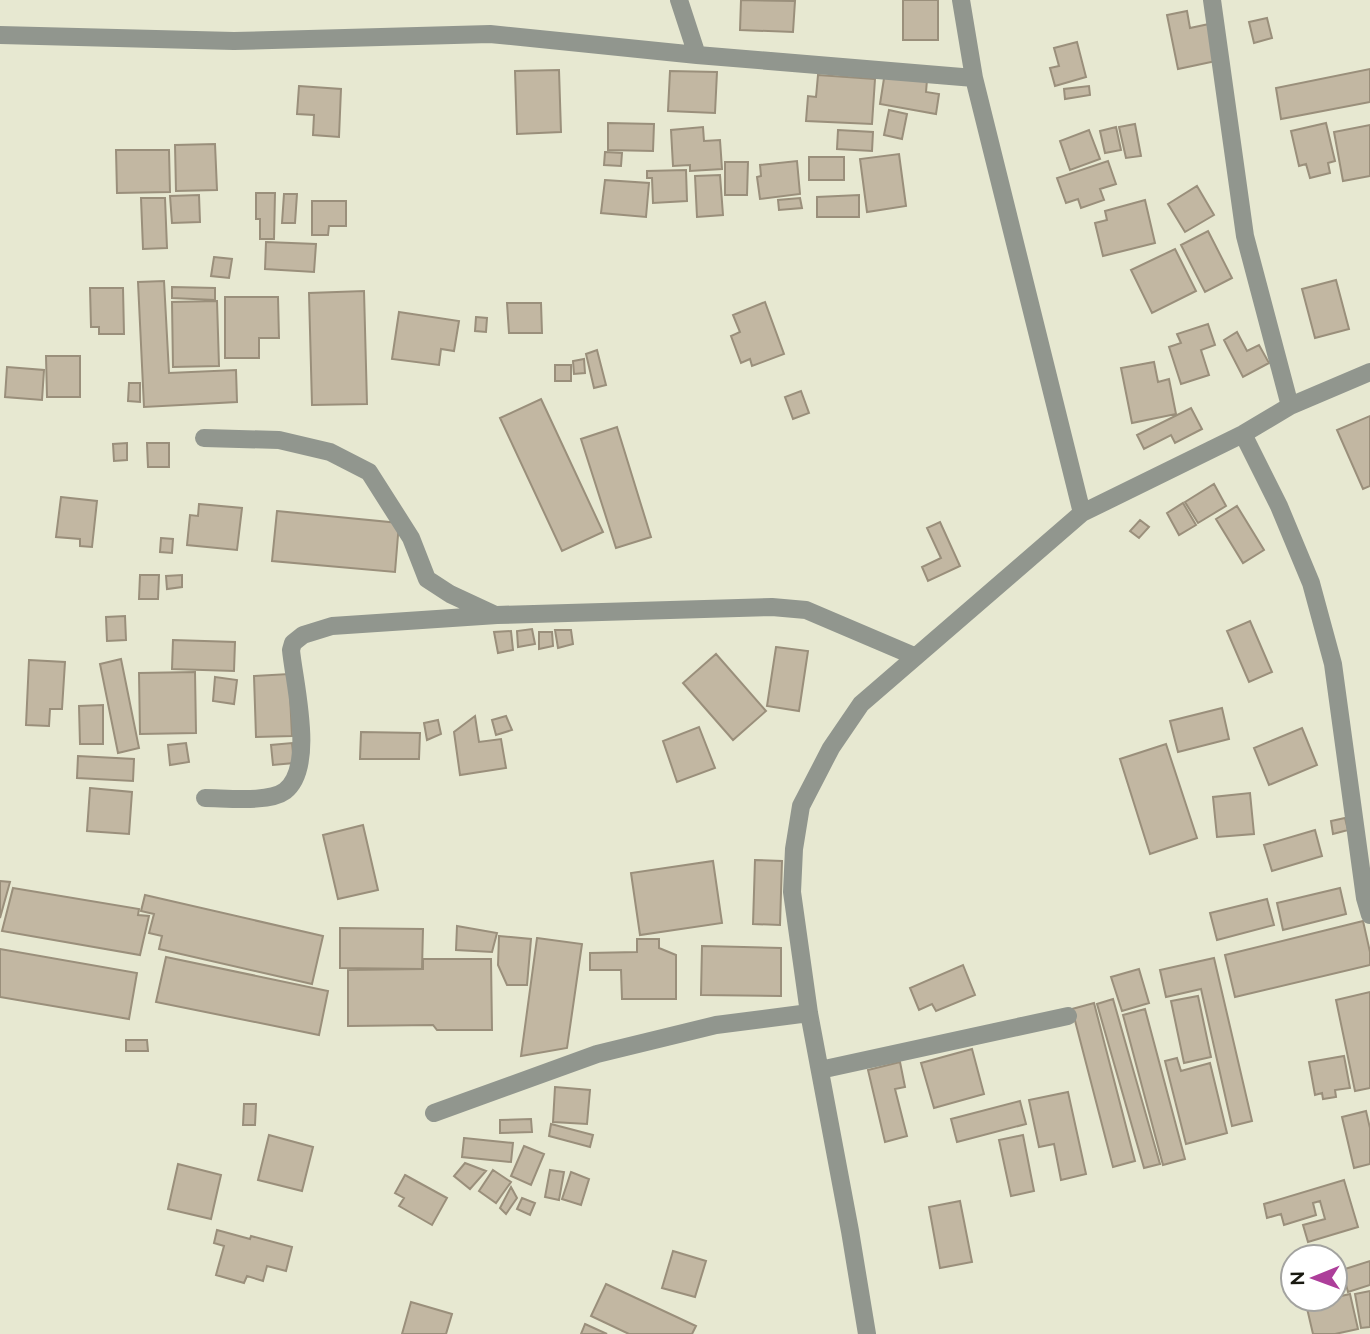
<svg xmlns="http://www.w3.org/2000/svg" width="1370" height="1334" viewBox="0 0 1370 1334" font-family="Raleway,sans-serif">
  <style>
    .building { fill: #c2b7a2; stroke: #9a8f7b; stroke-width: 2 }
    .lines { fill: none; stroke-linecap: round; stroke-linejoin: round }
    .street { stroke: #91968e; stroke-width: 18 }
  </style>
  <rect width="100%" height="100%" fill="#e7e8d1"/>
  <!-- building -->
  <path class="building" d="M741,0L795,1L793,32L740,30Z
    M903,0H938V40H903Z
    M1187,11L1190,28L1209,24L1216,61L1178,69L1167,15Z
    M1267,18L1272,38L1254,43L1249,22Z
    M1077,42L1086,77L1055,86L1050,68L1059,66L1054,48Z
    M1370,69V102L1281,119L1276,88Z
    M559,70L561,132L517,134L515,71Z
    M670,71L717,72L715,113L668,111Z
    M885,72L927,80L926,92L939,94L936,114L880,104Z
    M818,75L875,79L872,124L806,121L808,96L816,97Z
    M299,86L341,89L339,137L313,135L314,115L297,114Z
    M1089,86L1090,95L1065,99L1064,89Z
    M889,110L907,114L902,139L884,135Z
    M608,123L654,124L653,151L608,150Z
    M1326,123L1335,161L1328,163L1330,173L1310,178L1306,164L1299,166L1291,131Z
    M1135,124L1141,156L1126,158L1119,127Z
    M1370,125V176L1343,181L1334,132Z
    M703,127L704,141L720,140L722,169L690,171V165L673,166L671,130Z
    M1116,127L1121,150L1105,153L1100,131Z
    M838,130L873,132L872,151L837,149Z
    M1089,130L1100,159L1070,170L1060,141Z
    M215,144L217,190L176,191L175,145Z
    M116,150H169L170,192L117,193Z
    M605,152L622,153L621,166L604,165Z
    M899,154L906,206L867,212L860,159Z
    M809,157H844V180H809Z
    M797,161L800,194L760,199L757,177L761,176L760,165Z
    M1108,161L1116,184L1100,189L1104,200L1081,208L1078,199L1066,203L1057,178Z
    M725,162H748L747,195H725Z
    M686,170L687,201L653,203L652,178H647V171Z
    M720,175L723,215L697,217L695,176Z
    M605,180L649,183L646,217L601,213Z
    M1197,186L1214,215L1185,232L1168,204Z
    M256,193H275L274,239H260V219H256Z
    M284,194H297L295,223H282Z
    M199,195L200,222L172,223L170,196Z
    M859,195V217H817V197Z
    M141,198H165L167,248L143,249Z
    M800,198L802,208L779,210L778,200Z
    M1145,200L1155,243L1103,256L1095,223L1107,220L1105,211Z
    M312,201H346V226H329L328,235H312Z
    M1208,231L1232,278L1205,292L1181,245Z
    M266,242L316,244L314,272L265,269Z
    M1175,249L1196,291L1152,313L1131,270Z
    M214,257L232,259L229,278L211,276Z
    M1336,280L1349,329L1315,338L1302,289Z
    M164,281L169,373L236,370L237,402L144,407L138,282Z
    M172,287L215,288V300L172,298Z
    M90,288H123L124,334H99V327H91Z
    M364,291L367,404L312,405L309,293Z
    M225,297H278L279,338H259V358H225Z
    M217,301L219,366L173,367L172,302Z
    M765,302L784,354L752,366L750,359L741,363L731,336L740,332L733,315Z
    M507,303H541L542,333H509Z
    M399,312L459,321L454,351L441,349L439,365L392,359Z
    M476,317L487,318L486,332L475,331Z
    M1208,324L1215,345L1201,350L1209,375L1181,384L1169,347L1181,343L1177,334Z
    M1237,332L1247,351L1259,345L1269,363L1243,377L1224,340Z
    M597,350L606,385L594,388L586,354Z
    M46,356H80V397H47Z
    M584,359L585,373L574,374L573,361Z
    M1154,362L1158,382L1169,379L1176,414L1132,423L1121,368Z
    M555,365H571V381H555Z
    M7,367L44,370L42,400L5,397Z
    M129,383H140V402L128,401Z
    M801,391L809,413L793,419L785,397Z
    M541,399L603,532L562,551L500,418Z
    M1191,408L1202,429L1175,443L1171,435L1144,449L1137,435Z
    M1370,416V486L1363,489L1337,430Z
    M617,427L651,537L616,548L581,439Z
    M127,443V460L114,461L113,444Z
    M147,443H169V467H148Z
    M1214,484L1226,506L1198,523L1185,502Z
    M61,497L97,501L92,547L80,546V539L56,537Z
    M1183,503L1196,525L1179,535L1167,513Z
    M199,504L242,508L237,550L187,545L190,515L198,516Z
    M1237,506L1264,550L1243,563L1216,519Z
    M277,511L399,523L395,572L272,561Z
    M1140,520L1149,527L1139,538L1130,531Z
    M940,522L960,566L928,581L922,567L941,558L927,528Z
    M161,538L173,539L172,553L160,552Z
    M140,575H159L158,599H139Z
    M182,575V587L167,589L166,576Z
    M125,616L126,640L107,641L106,617Z
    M1250,621L1272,672L1249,682L1227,631Z
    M532,629L535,644L518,647L517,631Z
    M555,630H571L573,644L558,648Z
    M511,631L513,650L498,653L494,632Z
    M539,632H552L553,646L539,649Z
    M173,640L235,642L234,671L172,669Z
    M776,647L808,651L799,711L767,706Z
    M716,654L766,711L733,740L683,683Z
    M121,659L139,748L118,753L100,664Z
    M29,660L65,662L62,709H50L49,726L26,725Z
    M195,672L196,733L140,734L139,673Z
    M289,674L292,736L256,737L254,676Z
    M215,677L237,680L234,704L213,701Z
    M103,705V744H80L79,706Z
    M1222,708L1229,739L1178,752L1170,721Z
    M475,716L479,742L501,739L506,768L460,775L454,732Z
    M506,716L512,730L496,735L492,720Z
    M438,720L441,734L427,740L424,723Z
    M699,727L715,768L677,782L663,741Z
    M1302,728L1317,765L1269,785L1254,748Z
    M361,732L420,733L419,759H360Z
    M186,743L189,762L170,765L168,745Z
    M292,743L294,763L273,765L271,745Z
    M1166,744L1197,838L1150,854L1120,759Z
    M78,756L134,759L133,781L77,778Z
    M90,788L132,792L129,834L87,831Z
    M1250,793L1254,834L1217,837L1213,797Z
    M1345,818L1348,830L1333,834L1331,821Z
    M363,825L378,890L338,899L323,835Z
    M1315,830L1322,856L1272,871L1264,845Z
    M755,860L782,861L780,925L753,924Z
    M713,861L722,923L640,935L631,873Z
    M0,881L10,882L0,918Z
    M13,888L139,909L138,915L149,916L140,955L2,931Z
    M1340,888L1346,914L1283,930L1277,903Z
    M145,895L323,936L312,984L159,949L162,936L149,933L154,914L141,911Z
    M1267,899L1274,925L1217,940L1210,913Z
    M1363,921L1370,952V965L1235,997L1225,955Z
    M457,926L497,933L492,952L456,950Z
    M340,928L423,929L422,969L340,968Z
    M499,936L531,939L527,985H507L498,965Z
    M537,938L582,944L567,1048L521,1056Z
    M637,939H659V948L676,955V999H622L621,970H590V953L637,952Z
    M702,946L781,948V996L701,995Z
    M0,949L137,973L129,1019L0,997Z
    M166,957L328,991L319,1035L156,1002Z
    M1214,958L1252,1121L1232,1126L1201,989L1166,997L1160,970Z
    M423,959H491L492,1030H437L433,1025L348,1026V970L423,969Z
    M963,965L975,995L936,1011L932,1004L919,1010L910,988Z
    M1139,969L1149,1003L1122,1011L1111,977Z
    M1370,992V1088L1355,1091L1336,1000Z
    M1198,996L1211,1057L1184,1063L1171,1001Z
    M1113,999L1160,1164L1144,1168L1097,1004Z
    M1094,1003L1135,1161L1113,1167L1072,1009Z
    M1145,1009L1185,1159L1163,1165L1123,1015Z
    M126,1040H147L148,1051H126Z
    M972,1049L984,1094L934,1108L921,1063Z
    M1344,1056L1350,1088L1335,1090L1336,1097L1323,1099L1322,1093L1315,1095L1309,1062Z
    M1177,1058L1181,1071L1210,1063L1227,1133L1186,1144L1165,1061Z
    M900,1062L905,1087L895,1089L907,1136L885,1142L868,1070Z
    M555,1087L590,1090L587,1124L553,1122Z
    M1068,1092L1086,1174L1061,1180L1054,1144L1039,1147L1029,1100Z
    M1020,1101L1026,1124L957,1142L951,1119Z
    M244,1104H256L255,1125H243Z
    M1366,1111L1370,1128V1164L1354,1168L1342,1117Z
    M531,1119L532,1132L500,1133V1120Z
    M551,1124L593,1135L590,1147L549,1136Z
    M269,1135L313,1147L302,1191L258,1180Z
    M1023,1135L1034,1191L1011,1196L999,1140Z
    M464,1138L513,1143L511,1162L462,1157Z
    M524,1146L544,1154L531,1185L511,1176Z
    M465,1163L486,1171L470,1189L454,1176Z
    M178,1164L221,1175L211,1219L168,1209Z
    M493,1170L511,1182L496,1203L479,1191Z
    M550,1170L564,1172L559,1200L545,1197Z
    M571,1172L589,1179L581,1205L562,1199Z
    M405,1175L447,1198L432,1225L399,1206L404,1198L395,1193Z
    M1344,1180L1358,1227L1308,1242L1303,1225L1325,1219L1320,1201L1313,1203L1316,1215L1284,1225L1281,1214L1267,1218L1264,1204Z
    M511,1187L517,1198L506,1214L500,1208Z
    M522,1198L535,1203L530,1215L517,1209Z
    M960,1201L972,1262L940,1268L929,1207Z
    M217,1230L250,1239L251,1236L292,1247L286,1271L267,1266L263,1281L247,1276L244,1283L216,1275L224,1246L214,1243Z
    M673,1251L706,1261L695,1297L662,1288Z
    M1370,1261V1285L1348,1292L1342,1270Z
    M606,1284L696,1326L692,1334H629L591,1316Z
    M1370,1291V1327L1361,1328L1355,1294Z
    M1350,1294L1358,1329L1335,1334H1313L1306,1304Z
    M411,1302L452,1314L446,1334H402Z
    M585,1324L607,1334H581Z"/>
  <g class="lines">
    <!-- street -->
    <path class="street" d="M679,0L697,55
      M961,0L974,78L1082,513
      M1212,0L1245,236L1290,406
      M0,35L234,41L490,34L697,55L974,78
      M1243,434L1279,506L1311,583L1333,664L1365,898L1370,915
      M204,438L279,440L330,452L369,472L411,538L427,579L450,594L493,614
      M205,798C226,798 269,803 285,791C316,767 294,683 291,650L293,643L303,635L332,626L497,615L772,607L806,610L914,656
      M820,1070L1068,1016
      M434,1113L597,1054L716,1025L809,1013
      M867,1334L850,1231L809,1013L792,892L794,849L801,806L831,748L861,704L1082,513L1243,434L1290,406L1370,372"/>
  </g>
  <!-- north arrow -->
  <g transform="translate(1314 1278) rotate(269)"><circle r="33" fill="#ffffff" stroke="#a3a3a0" stroke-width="2"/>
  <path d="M0-5L12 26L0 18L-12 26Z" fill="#ad3e9a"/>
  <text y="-10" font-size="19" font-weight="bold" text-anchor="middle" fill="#191911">N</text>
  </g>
</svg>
